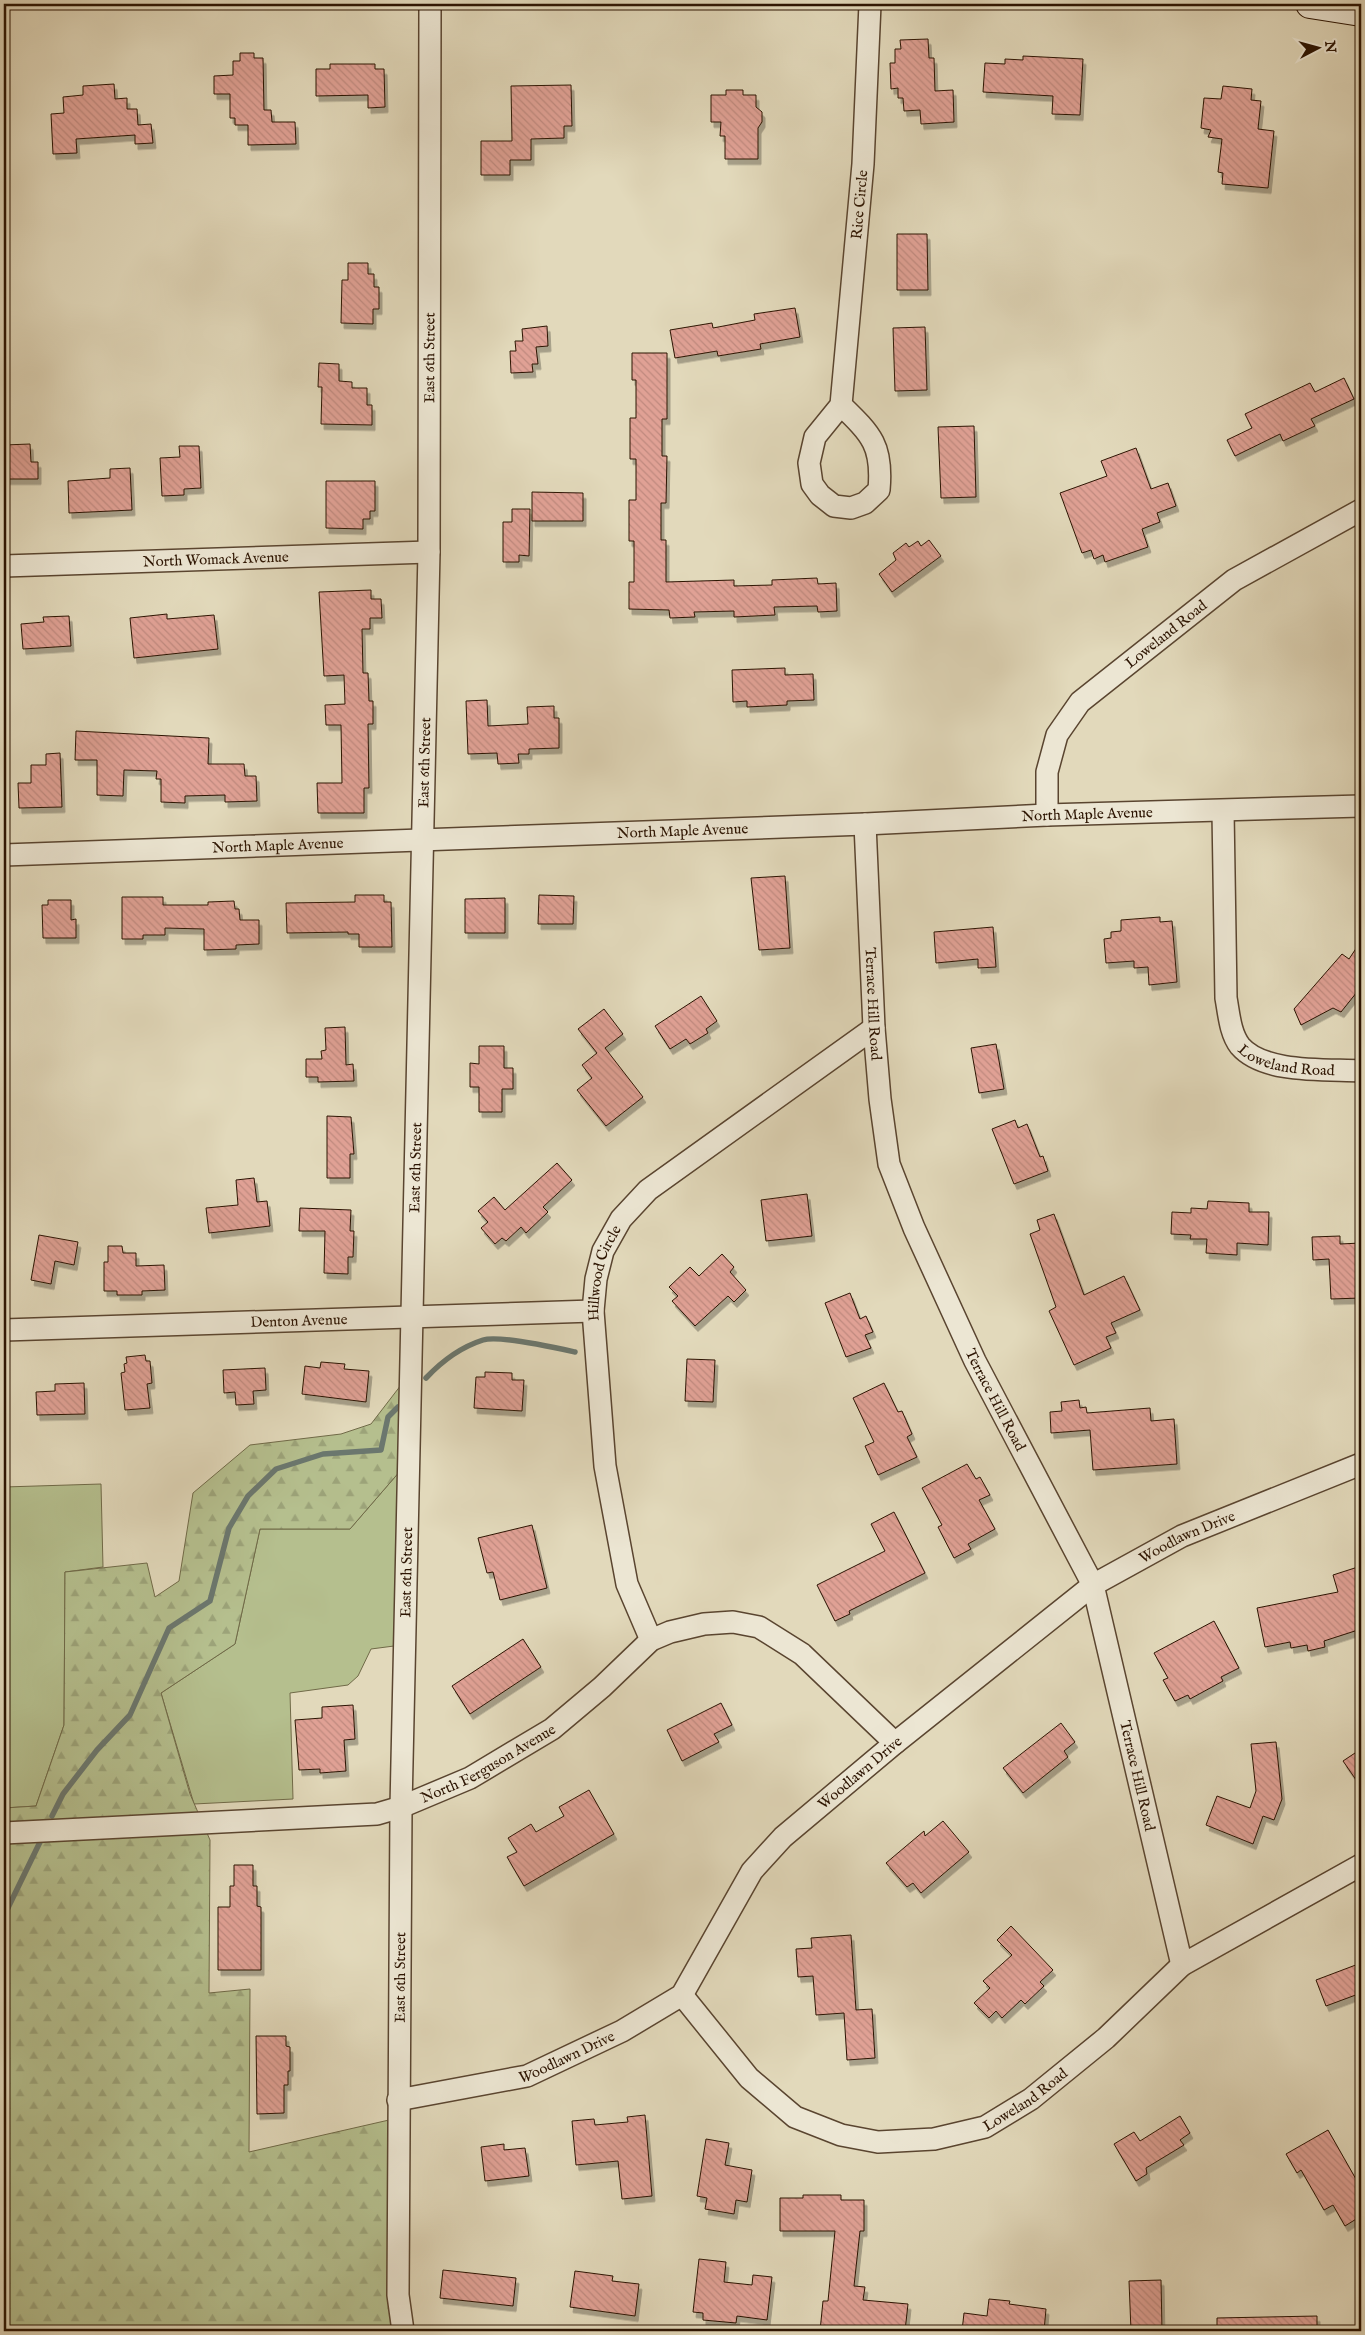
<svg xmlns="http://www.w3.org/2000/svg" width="1365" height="2335" viewBox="0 0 1365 2335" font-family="'IM FELL English',serif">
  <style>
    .grass { fill: #b5bf8e; stroke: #706a48 }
    .forest { fill: url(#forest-firs); stroke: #706a48 }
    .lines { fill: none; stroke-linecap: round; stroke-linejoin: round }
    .stream { stroke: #6b776e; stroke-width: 5.5 }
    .building { fill: url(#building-back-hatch); stroke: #2c1402; filter: url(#shadow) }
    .minor-casing { stroke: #5a4530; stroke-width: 24 }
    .secondary-casing { stroke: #2c1402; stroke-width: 30 }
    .minor { stroke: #ece6d3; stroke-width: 21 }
    .secondary { stroke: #ece6d3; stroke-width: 28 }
    .labels { text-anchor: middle; stroke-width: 4.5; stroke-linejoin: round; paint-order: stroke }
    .street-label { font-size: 15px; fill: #2c1402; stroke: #ece6d3 }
  </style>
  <defs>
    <pattern id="forest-firs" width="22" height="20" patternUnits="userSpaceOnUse" patternTransform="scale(1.25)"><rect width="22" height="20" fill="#b5bf8e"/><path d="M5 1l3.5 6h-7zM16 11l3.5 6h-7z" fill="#9ca379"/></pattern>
    <pattern id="building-back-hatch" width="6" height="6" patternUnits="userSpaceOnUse" patternTransform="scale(1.25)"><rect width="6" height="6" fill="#e0a195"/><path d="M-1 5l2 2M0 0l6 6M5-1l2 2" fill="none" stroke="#c08a7f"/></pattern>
    <filter id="shadow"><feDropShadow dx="3" dy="5.5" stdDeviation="0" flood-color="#0004"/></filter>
  </defs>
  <rect width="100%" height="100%" fill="#e2d9bb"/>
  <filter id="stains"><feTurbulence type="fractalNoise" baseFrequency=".004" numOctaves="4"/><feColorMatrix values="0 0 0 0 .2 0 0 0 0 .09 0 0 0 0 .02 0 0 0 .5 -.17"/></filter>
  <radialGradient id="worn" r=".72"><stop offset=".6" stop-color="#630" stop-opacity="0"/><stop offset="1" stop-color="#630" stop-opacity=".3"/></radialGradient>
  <!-- grass -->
  <path class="grass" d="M401,1470L394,1646L371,1649L358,1676L348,1685L290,1693L293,1799L194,1804L161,1693L235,1644L260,1529H350Z
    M101,1484L103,1567L65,1572L64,1725L36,1806L4,1808V1487Z"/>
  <!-- forest -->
  <path class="forest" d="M401,1385V1470L350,1529H260L235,1644L161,1693L190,1794L210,1840L209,1993L250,1989L249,2152L389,2120L394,2331H4V1808L36,1806L64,1725L65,1572L147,1563L155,1597L179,1581L193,1493L250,1445L341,1434L371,1424Z"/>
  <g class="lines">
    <!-- stream -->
    <path class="stream" d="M426,1378C442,1361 461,1347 483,1340C499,1335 557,1348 575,1352
      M52,1816L63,1794L97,1750L130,1715L169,1628L210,1601L229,1528L248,1496L276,1469L323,1454L381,1450L388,1417L398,1407
      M4,1916L40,1842"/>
  </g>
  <!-- building -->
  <path class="building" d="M928,39L929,58H934L935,91L953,90L954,122L921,124L920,110L904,111L903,98H898V88L891,89L890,63H895V49H901L900,40Z
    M240,53H254V58H263L264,110H271L272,122H295L296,144L248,145V125H235V118H230V94H214V76L233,75V61H240Z
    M1023,56L1083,59L1080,115L1052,114L1053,96L983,92L985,63L1005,64V59L1023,60Z
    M330,64H375V69H384L385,107L368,108V95L316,96V69H330Z
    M114,84L115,99L127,98V109H137L138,125L151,124L153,143L135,144V135L76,139L77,153L53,154L51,114L64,113L63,97L83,95V86Z
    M571,85L572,126H564V138L531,139V160H510V175H481V141H512L511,86Z
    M1223,86L1252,89L1251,100L1261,101L1258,129L1274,131L1268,188L1222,184L1223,173L1218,172L1222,139L1208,137L1211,130L1201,128L1204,98L1221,99Z
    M726,90H743V95H756V107L762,112V122L758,128V159H725V136H720L721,122H711V95H726Z
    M897,234H927L928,290H897Z
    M348,263H368V274H374V287H379V309H373V324L341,323L342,280H348Z
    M795,308L800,337L760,344L761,349L718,356L717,351L675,358L670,330L712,323L713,328L755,320L754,314Z
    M547,326L548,346L536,347L538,364H532L533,372L511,373L510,351H516L515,341H523L522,329Z
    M925,327L927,390L895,391L893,328Z
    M632,353H667V419H662V456H667L666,503H661V540H666V582L734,580V586L772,585V580L817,578L818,584L836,583L837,611L818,612L817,606L774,607L775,615L734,617V611L694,612L695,617L670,618L669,610L629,609V582H634V541H629V500H636V459H630V418H636V380H632Z
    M319,363L339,364V381L352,382V388H367V405H372V425L321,424L322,387H318Z
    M1344,378L1354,399L1311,419L1315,426L1283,441L1280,434L1235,456L1227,440L1252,428L1245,414L1310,383L1315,392Z
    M974,426L976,497L941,498L938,427Z
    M30,444L31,462H38V479H4V445Z
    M179,446H199L201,488L184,489V495L162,496L160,458L180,457Z
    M1136,448L1151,489L1168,483L1176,506L1157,513L1160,522L1142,529L1148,547L1105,562L1103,555L1094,559L1091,550L1082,553L1060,493L1107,476L1101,461Z
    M130,468L132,510L69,513L68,481L110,478V469Z
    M326,481H375V511H370V519H363V529L326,528Z
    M532,492L583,493V521H532Z
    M512,509H530L529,556L519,555V562H503V522H512Z
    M929,540L941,556L892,592L879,574L896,560L893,553L906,543L909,547L918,541L921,546Z
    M371,590V599H381L382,618H370V629H362L363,673H368L369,701H373V724H368L369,788H364V813H318L317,783H342L341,725H326L325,705L345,704L344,675L324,676L319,592Z
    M167,614V619L214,615L218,649L134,658L130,618Z
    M69,616L71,646L23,649L21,624L44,622L43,617Z
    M785,668V675L813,674L814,700L787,701V705L747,707V701L733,702L732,670Z
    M487,700L488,726L528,724L527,707L554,706V718H559V748L529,749V754H518L519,763L498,764L497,753L468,754L466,701Z
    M76,731L209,738L208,764H244L245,776H256L257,801L225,802V795L185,796V803L161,802V779H156L157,771L124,770L123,796L97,795V760H75Z
    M60,753L62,807L19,808L18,783H31V765H46V754Z
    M785,876L790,948L759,950L751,878Z
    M355,895H384V902H391L392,947H359V934H348V932L287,933L286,903L355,902Z
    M539,895L574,896L573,924H538Z
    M122,897H163V905H208V902L234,901L235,909H239L240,920H259V944L236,945V949L204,950V929L165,928V935H143V939H122Z
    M505,898V933H465V899Z
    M48,900H71V920L76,919V938H43L42,905H48Z
    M1160,917V922L1172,921L1177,982L1149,985L1148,967L1134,968V961L1106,963L1104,939L1111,938V932L1121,931V920Z
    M993,927L996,967L978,968V959L936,963L934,932Z
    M1361,941V987L1341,1012L1333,1008L1301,1025L1294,1009L1342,954L1349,959Z
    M701,996L717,1021L706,1029L708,1033L690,1044L686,1039L670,1049L655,1026Z
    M604,1009L623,1034L605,1048L643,1097L606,1126L577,1090L592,1078L582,1065L597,1053L578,1029Z
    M345,1027L346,1065L353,1064L354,1081L318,1082V1077H306V1059H322L321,1051L326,1050L325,1028Z
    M996,1044L1004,1089L979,1093L971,1048Z
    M479,1046H504V1068H513V1089H502V1112H479V1087H470V1063L479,1064Z
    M327,1116L351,1117L354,1154H350V1178H327Z
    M1015,1120L1018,1128L1027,1124L1040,1157L1043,1156L1048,1171L1014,1184L992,1129Z
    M557,1163L572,1180L543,1207L548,1212L526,1233L521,1227L506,1241L502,1238L495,1244L481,1228L488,1222L478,1211L494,1197L505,1210Z
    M254,1178L257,1202L267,1201L270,1226L209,1233L206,1208L238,1205L236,1180Z
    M807,1194L812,1236L766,1241L761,1200Z
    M1208,1201L1249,1203V1212H1269L1268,1245L1237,1243V1255L1206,1253L1207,1239H1190L1191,1235L1171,1234L1172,1212L1191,1213V1208L1207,1209Z
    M300,1208L351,1210L350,1231H354L353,1257H348V1274L324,1273L325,1231H299Z
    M1054,1214L1084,1295L1124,1276L1140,1310L1111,1323L1116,1333L1106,1337L1111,1348L1074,1365L1049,1311L1056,1307L1030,1234L1040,1230L1037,1220Z
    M39,1235L78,1242L74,1265L55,1261L51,1284L31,1280Z
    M1340,1236V1244L1361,1243V1298L1331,1299L1329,1259L1313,1260L1312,1237Z
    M108,1246H122L123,1253H136V1266L164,1265L165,1290L142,1291V1295H117V1291H104V1262H108Z
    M722,1254L734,1267L730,1272L746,1290L734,1302L728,1296L695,1326L672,1301L678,1296L669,1287L690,1267L699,1276Z
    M850,1293L860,1319L866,1316L873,1332L865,1335L871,1348L846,1357L825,1303Z
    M145,1355L146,1361H150L152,1383L147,1384L150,1408L125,1410L121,1373L125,1372L124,1364L127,1363L126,1357Z
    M687,1359L715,1360L713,1402L685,1401Z
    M321,1362L345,1364L344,1369L369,1371L366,1402L302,1394L305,1366L320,1368Z
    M265,1368L266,1390L253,1391L254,1404L236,1405L235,1392L224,1393L223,1370Z
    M485,1372L512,1373V1380H524L522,1411L474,1408L476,1377H485Z
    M84,1383L85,1414L37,1415L36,1392L55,1391V1384Z
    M884,1383L898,1412L902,1411L912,1434L907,1437L917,1457L878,1475L865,1446L874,1442L853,1398Z
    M1079,1400L1080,1408L1086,1407L1087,1413L1150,1408L1151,1421L1174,1419L1177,1464L1093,1470L1090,1430L1051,1433L1050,1412L1062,1411L1061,1402Z
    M967,1464L976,1479L980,1477L990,1495L979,1500L995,1529L968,1544L971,1549L954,1558L938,1527L942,1525L922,1488Z
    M894,1512L925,1573L849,1611L850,1614L835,1621L817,1585L885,1551L871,1524Z
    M532,1525L547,1588L500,1600L493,1572L487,1573L478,1538Z
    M1361,1566V1629L1324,1641L1325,1647L1308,1651L1307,1645L1291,1648L1290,1642L1265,1647L1257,1608L1338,1592L1333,1575Z
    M1214,1621L1239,1668L1221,1677L1223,1681L1190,1699L1188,1695L1175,1701L1163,1680L1168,1678L1154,1653Z
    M523,1639L541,1667L470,1714L452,1686Z
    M721,1703L732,1725L714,1734L719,1742L682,1761L667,1730Z
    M353,1705L355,1739L344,1740L346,1771L320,1773V1769L299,1770L295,1720L322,1718V1707Z
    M1061,1723L1075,1742L1064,1751L1068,1757L1023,1793L1003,1768Z
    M1276,1742L1282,1799L1274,1820L1263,1816L1253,1844L1206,1825L1217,1796L1250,1808L1256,1791L1251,1744Z
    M1361,1749V1787L1343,1761Z
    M589,1790L614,1834L524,1886L507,1857L517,1852L508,1838L531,1824L536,1832L564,1816L559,1807Z
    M943,1821L969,1852L921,1893L913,1883L907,1887L886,1863L924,1831L925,1836Z
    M234,1865H253V1886H257V1906L261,1907V1970H218V1907H230V1886H234Z
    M1011,1926L1053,1970L1040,1982L1044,1986L1025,2004L1021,2000L1002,2018L996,2011L989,2018L974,2003L990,1988L983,1981L1012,1955L997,1940Z
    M851,1935L856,2010L872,2009L875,2058L847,2060L844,2013L816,2015L813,1976L798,1977L796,1949L812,1948L811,1938Z
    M1361,1963V1993L1326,2006L1316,1980Z
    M256,2036H286V2046L290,2047V2071H288V2085H284V2113L257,2114Z
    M645,2115L652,2196L622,2199L618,2161L576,2165L572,2121L594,2119L595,2125L628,2122L627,2117Z
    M1180,2116L1190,2133L1180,2140L1184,2145L1146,2168L1147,2174L1136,2181L1114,2144L1134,2132L1140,2141Z
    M1328,2130L1361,2188V2216L1345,2226L1333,2205L1324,2210L1301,2170L1297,2173L1286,2154Z
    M706,2139L729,2143L725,2165L752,2170L747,2202L736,2200L734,2214L705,2209L707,2198L697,2196Z
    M504,2144V2150L525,2148L529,2176L485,2181L481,2147Z
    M803,2195H841V2200H864V2231H860L854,2286L865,2287L863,2300L908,2304L905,2331H820L823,2301H828L835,2231H780V2198H803Z
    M699,2259L726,2262L724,2282L752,2285L753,2275L772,2277L767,2320L737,2316L736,2323L703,2320V2313L693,2312Z
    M443,2270L516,2278L513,2306L440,2298Z
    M575,2271L613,2276L612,2281L639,2284L635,2316L570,2307Z
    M1161,2280L1162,2331H1131L1129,2281Z
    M989,2299L1010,2301L1009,2304L1046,2309L1044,2331H962L964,2313L987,2316Z
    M1317,2316V2331H1217V2318Z"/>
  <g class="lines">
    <!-- minor casing -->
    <g class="minor-casing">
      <g id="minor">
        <path id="s1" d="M841,405C872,435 883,446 879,490L865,503L851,508L834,506L820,495L812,484L809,463L815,437L841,405L863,164L870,4"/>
        <path id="s2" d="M4,566L429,552"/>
        <path id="s3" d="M1223,811L1226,998C1229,1014 1230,1033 1240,1046C1264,1074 1327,1069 1361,1071"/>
        <path id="s4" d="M1047,815V772L1057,735L1080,702L1234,580L1361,510"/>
        <path id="s5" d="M865,824L874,1028L880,1099L889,1164L914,1228L975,1361L1093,1585L1182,1965"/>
        <path id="s6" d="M4,855L865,824L1047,815L1361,806"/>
        <path id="s7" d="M4,1330L593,1311"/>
        <path id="s8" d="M651,1640L627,1584L605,1466L593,1311L596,1279L603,1251L621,1219L648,1190L874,1028"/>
        <path id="s9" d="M4,1833L377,1814L401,1807L470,1778L552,1729L602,1687L651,1640L670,1632L704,1624L733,1622L759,1627L802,1654L895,1743"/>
        <path id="s10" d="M682,1995L749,2078L795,2117L841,2135L878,2142L934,2139L985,2127L1031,2099L1106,2038L1182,1965L1361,1865"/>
        <path id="s11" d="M398,2100L527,2076L622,2031L682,1995L752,1871L783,1837L895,1743L1093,1585L1182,1536L1361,1464"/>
        <path id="s12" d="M403,2331L398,2295L401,1807L429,552L430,4"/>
      </g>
    </g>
    <!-- secondary casing -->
    <g class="secondary-casing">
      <path id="secondary" d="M1310,4L1361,12"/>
    </g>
    <!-- minor -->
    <use href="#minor" class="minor"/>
    <!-- secondary -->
    <use href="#secondary" class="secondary"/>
  </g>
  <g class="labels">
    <!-- street labels -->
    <g class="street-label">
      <text dy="5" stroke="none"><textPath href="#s1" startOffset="471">Rice Circle</textPath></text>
      <text dy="5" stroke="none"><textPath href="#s12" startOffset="1974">East 6th Street</textPath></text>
      <text dy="5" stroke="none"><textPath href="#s2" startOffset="212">North Womack Avenue</textPath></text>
      <text dy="5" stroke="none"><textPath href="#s4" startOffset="231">Loweland Road</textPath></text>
      <text dy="5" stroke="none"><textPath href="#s12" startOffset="1569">East 6th Street</textPath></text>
      <text dy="5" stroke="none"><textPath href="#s6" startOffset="1084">North Maple Avenue</textPath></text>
      <text dy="5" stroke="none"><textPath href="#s6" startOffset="679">North Maple Avenue</textPath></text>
      <text dy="5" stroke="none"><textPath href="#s6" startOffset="274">North Maple Avenue</textPath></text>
      <text dy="5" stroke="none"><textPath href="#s5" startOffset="180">Terrace Hill Road</textPath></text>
      <text dy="5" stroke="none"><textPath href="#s3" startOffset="288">Loweland Road</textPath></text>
      <text dy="5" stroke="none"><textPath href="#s12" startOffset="1164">East 6th Street</textPath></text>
      <text dy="5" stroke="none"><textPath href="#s8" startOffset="376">Hillwood Circle</textPath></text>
      <text dy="5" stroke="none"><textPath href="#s7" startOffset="295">Denton Avenue</textPath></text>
      <text dy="5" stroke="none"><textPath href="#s5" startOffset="600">Terrace Hill Road</textPath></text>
      <text dy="5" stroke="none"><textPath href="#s11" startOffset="1000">Woodlawn Drive</textPath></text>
      <text dy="5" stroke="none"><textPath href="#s12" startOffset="759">East 6th Street</textPath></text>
      <text dy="5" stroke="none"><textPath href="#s9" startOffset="496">North Ferguson Avenue</textPath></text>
      <text dy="5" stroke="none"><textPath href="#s11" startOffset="595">Woodlawn Drive</textPath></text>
      <text dy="5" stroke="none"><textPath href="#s5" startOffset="1005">Terrace Hill Road</textPath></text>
      <text dy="5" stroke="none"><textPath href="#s12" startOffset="354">East 6th Street</textPath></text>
      <text dy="5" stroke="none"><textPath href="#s11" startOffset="175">Woodlawn Drive</textPath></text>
      <text dy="5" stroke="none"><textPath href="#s10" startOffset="411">Loweland Road</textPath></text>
    </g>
  </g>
  <!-- margin -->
  <rect width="1365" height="2335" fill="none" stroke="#e2d9bb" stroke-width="20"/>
  <rect x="5" y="5" width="1355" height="2325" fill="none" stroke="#2c1402" stroke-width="2.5"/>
  <rect x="10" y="10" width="1345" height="2315" fill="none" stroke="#2c1402"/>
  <!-- north arrow -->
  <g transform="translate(1318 48) rotate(84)" stroke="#ece6d3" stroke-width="4" paint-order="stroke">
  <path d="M0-4L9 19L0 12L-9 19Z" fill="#2c1402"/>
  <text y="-8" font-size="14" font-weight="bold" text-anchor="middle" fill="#2c1402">N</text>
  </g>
  <rect width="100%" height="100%" filter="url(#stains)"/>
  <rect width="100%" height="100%" fill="url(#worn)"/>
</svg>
